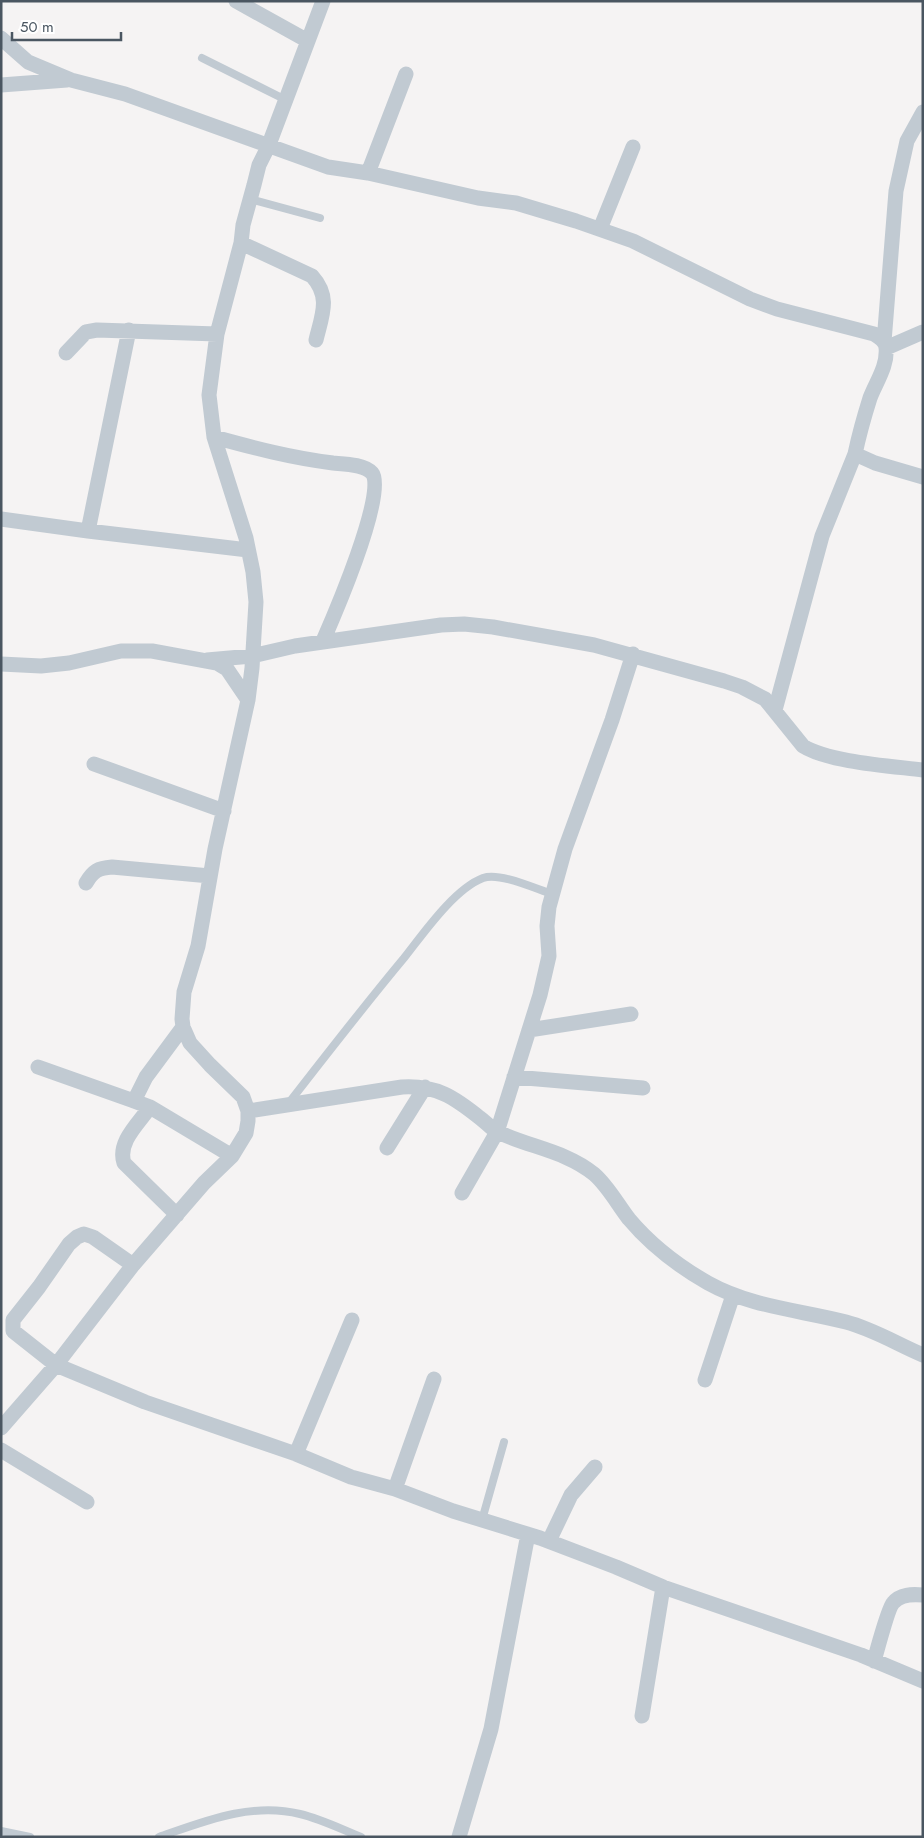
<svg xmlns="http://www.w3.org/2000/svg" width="924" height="1838" viewBox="0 0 924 1838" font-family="Jost,sans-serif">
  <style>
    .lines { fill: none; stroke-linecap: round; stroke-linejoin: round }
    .lane { stroke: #c1cad2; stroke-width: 8 }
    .street { stroke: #c1cad2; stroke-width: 15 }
  </style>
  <rect width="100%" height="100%" fill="#f5f3f3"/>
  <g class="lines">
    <!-- lane -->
    <path class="lane" d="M202,58L286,100
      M250,199L320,218
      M288,1104C326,1055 364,1006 404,958C423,934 454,889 483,878C500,872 536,889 552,894
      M482,1520L504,1442
      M1,1831L30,1837
      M159,1837C205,1821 251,1802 300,1814C321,1819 341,1829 361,1837"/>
    <!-- street -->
    <path class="street" d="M236,1L308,41
      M1,38L28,62L71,80L125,94L328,167L368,173L478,198L516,203L576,221L633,241L750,299L777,309L874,334C879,337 885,340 886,347C888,366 876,382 870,398C864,417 859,435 855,454L875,463L923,477
      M1,85L67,80
      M368,173L406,74
      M600,229L633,147
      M241,243L312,276C331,297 322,315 316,340
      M884,342L896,191L907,141L923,112
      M886,348L923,332
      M66,353L86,332L97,330L217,334
      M214,437C254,448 292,458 333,463C344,464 364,464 372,473C388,491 333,618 323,641
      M1,519L88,531L248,550
      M88,531L129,330
      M207,660L252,656L295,646L441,625L464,624L493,627L594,645L724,681L742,687L765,699L803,746C828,762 891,766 923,770
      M1,664L41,666L69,663L121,651H152L217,663L227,669L248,700
      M775,710L822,536L855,454
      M94,764L224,811
      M86,883C93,871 98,868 112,867L210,876
      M183,1027L146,1077L134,1101L150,1107L232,1156
      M529,1030L631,1014
      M38,1067L134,1101
      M514,1077L643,1088
      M150,1107C139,1123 117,1142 124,1163L177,1215
      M248,1111L402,1087C436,1085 454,1097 480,1118C486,1122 491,1129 498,1132C529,1147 566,1151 594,1174C608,1186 618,1205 629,1219C650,1244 680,1267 708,1283C751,1307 800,1310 846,1322C873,1329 897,1344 923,1355
      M387,1148L425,1087
      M462,1193L497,1132L540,995L549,956L547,926L549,907L565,849L612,720L633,654
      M133,1265L93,1237L84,1234L77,1237L69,1244L39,1287L13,1320V1331L56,1365L145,1402L296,1454L351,1477L395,1489L453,1511L540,1538L616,1567L663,1587L861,1655L923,1681
      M705,1380L733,1295
      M1,1428L56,1365L133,1265L204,1183L232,1156L246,1133L248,1121V1111L243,1097L210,1065L190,1043L183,1027L182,1019L184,992L198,946L215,849L248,700L252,668L256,602L253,572L246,538L214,437L209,395L217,334L241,243L243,225L254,185L259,165L268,147L323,1
      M1,1450L87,1502
      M296,1454L352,1320
      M395,1489L434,1379
      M549,1541L571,1495L595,1467
      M874,1661C877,1651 888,1608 893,1603C900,1594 912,1594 923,1595
      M642,1716L663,1587
      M459,1837L491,1729L528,1534"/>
  </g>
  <!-- border -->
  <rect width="924" height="1838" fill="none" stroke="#4a5661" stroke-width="5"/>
  <!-- scale -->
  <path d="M12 32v8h109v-8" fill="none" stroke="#4a5661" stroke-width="2.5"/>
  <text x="20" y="32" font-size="15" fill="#4a5661" stroke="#ffffff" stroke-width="4" paint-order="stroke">50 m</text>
</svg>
